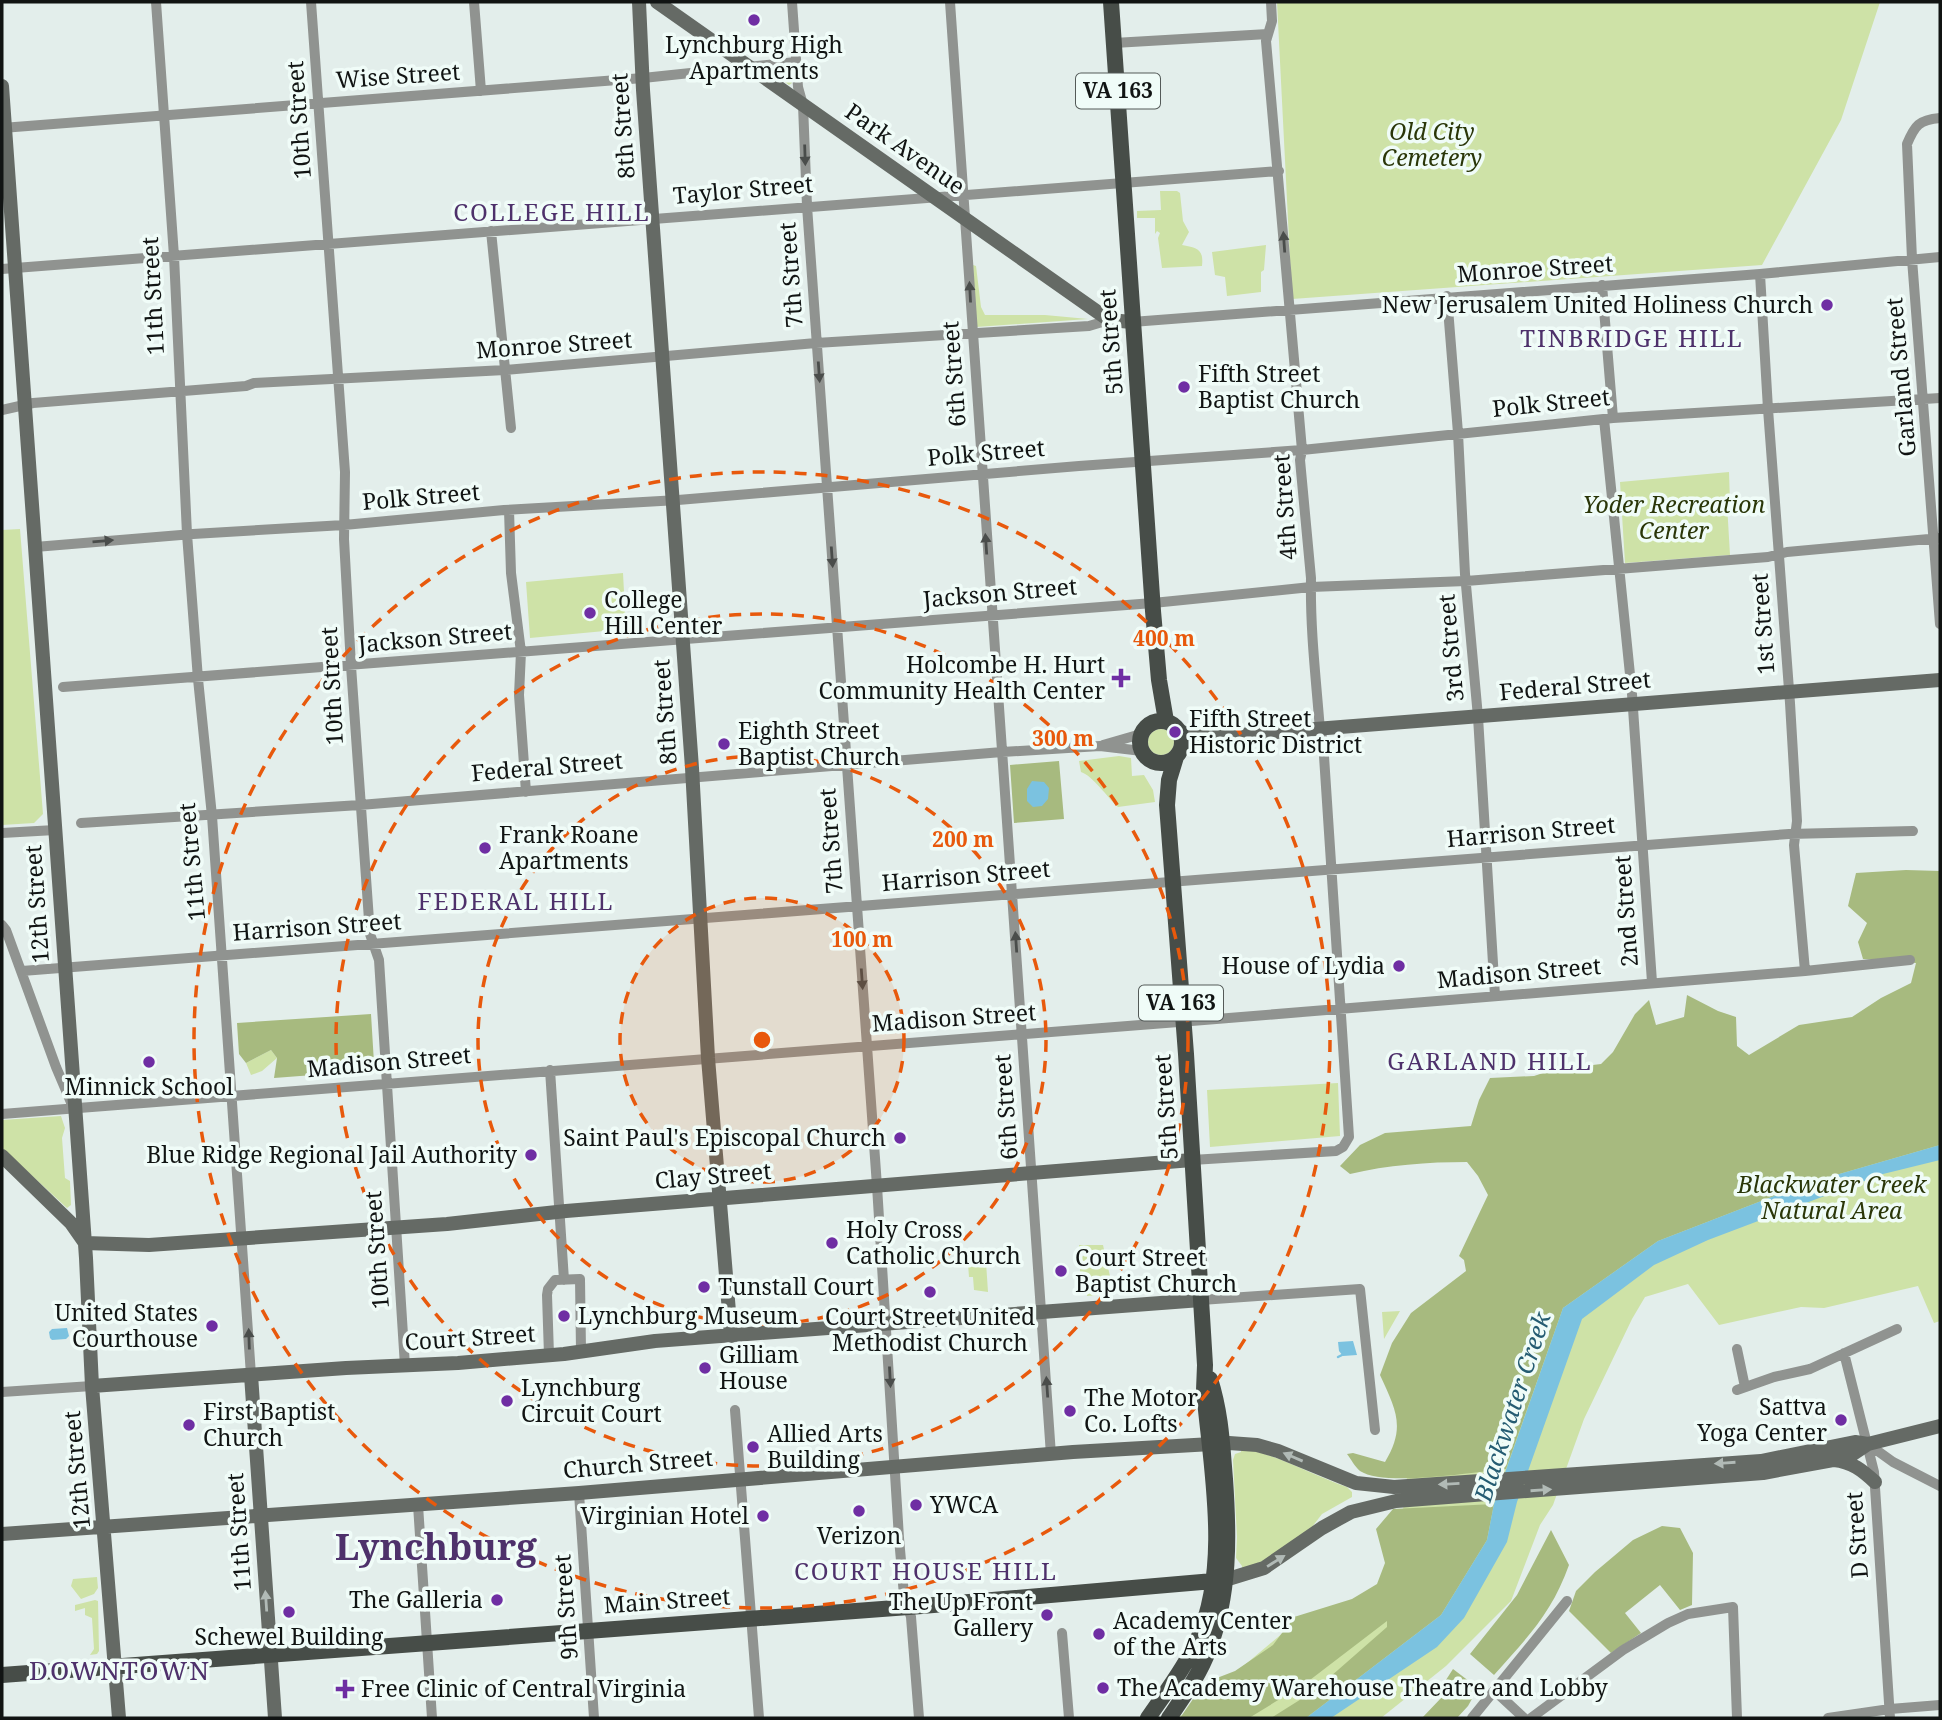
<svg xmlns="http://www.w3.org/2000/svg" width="1942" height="1720" viewBox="0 0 1942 1720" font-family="'Noto Serif',serif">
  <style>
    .green { fill: #cee2a7 }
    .forest { fill: #a7ba7f }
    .water { fill: #7bc2e0 }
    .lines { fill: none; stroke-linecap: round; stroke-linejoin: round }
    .stream { stroke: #7bc2e0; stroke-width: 2.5 }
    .street { stroke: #909390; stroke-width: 10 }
    .secondary { stroke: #656a65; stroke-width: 14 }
    .primary { stroke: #474d48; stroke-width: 16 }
    .oneway { fill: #4a4d4b }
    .oneway2 { fill: #b1bab6 }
    .ring { fill: none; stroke: #e8590c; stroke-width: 3.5; stroke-dasharray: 12 9 }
    .poi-dot { fill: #6f2ea3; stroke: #f0fcf8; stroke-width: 2.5 }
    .labels { text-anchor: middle; stroke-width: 7; stroke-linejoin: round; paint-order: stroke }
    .shield { fill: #f0fcf8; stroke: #545a58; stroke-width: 2 }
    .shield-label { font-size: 21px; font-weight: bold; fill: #111413 }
    .poi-label { font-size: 23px; fill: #111413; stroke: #f0fcf8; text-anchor: start }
    .street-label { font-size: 23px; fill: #111413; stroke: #f0fcf8 }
    .park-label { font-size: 23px; font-style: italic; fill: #2a3608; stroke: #f0fcf8 }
    .neighbourhood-label { font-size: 24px; letter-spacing: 2px; fill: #4e316b; stroke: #f0fcf8 }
    .water-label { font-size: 24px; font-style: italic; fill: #255c72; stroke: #f0fcf8 }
    .quarter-label { font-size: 26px; letter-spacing: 2px; fill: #4e316b; stroke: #f0fcf8 }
    .town-label { font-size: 37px; font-weight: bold; fill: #4e316b; stroke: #f0fcf8 }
    .centre { fill: #e8590c; stroke: #f0fcf8; stroke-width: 3.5 }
    .ring-label { font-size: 21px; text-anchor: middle; font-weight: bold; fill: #e8590c; stroke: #f0fcf8; stroke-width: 7; stroke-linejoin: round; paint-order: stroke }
  </style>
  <rect width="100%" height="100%" fill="#e3eeeb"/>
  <!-- green -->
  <path class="green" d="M1277,2H1880L1841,120L1762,265L1292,299Z
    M791,67L792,83L789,85L767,69Z
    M1160,191H1177L1180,193L1183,221L1189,232L1182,245C1196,248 1204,248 1202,266L1162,268L1158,238L1160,233L1157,231L1155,234V218H1137V211L1161,210Z
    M1266,245L1264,270L1261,272V292L1227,296L1225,277L1215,275L1212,252Z
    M973,265L976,266L981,307L985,315H1045L1088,319L976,327Z
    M1729,472L1730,503L1727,504L1730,555L1625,563L1620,482Z
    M20,529L43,814L34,823L2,825V530Z
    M623,573L626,629L530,638L526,582Z
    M1148 742a13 13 0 1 1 26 0a13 13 0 1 1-26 0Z
    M1119,756L1131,758L1132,776L1144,775L1153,790L1155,802L1118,807C1107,797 1093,776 1081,772L1079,761Z
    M271,1050L277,1058L262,1071L251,1075L246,1063Z
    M1940,1059V1321L1934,1323L1918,1286L1824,1308L1801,1307L1719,1325L1688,1284L1645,1297L1632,1319L1584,1419L1553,1505L1540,1525L1511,1601L1446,1666L1381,1718H1176L1190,1711L1290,1627L1345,1616L1388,1576L1400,1535L1408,1469L1570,1168Z
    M1338,1083L1340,1136L1210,1147L1207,1090Z
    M61,1116L65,1128L62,1138L65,1178L70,1181L71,1205L67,1208L2,1148V1120Z
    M1079,1245H1103L1114,1294L1102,1295L1101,1292H1099L1098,1295L1087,1296V1285L1080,1282V1263H1082L1081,1257L1087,1254V1251L1079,1249Z
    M986,1262L988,1292L974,1290L973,1277H969L968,1264Z
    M1400,1311L1384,1339L1382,1312Z
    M1241,1448C1279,1455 1311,1475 1347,1487L1352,1492V1497L1322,1514L1312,1527L1266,1560L1242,1569V1566L1236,1558L1237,1537L1233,1460L1235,1454L1241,1452Z
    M97,1577L98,1588L94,1594L81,1599L71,1586L73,1579Z
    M95,1600L98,1601L99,1651L97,1654L90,1655L94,1649L92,1618L85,1615V1608L75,1611V1605Z"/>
  <!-- forest -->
  <path class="forest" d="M1059,761L1064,819L1014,823L1010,765Z
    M1906,870L1940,871V1145L1808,1183L1658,1241L1563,1308L1506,1469C1475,1472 1384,1487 1360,1471C1355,1467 1351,1459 1347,1454L1353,1453L1385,1462C1406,1427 1396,1410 1380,1375L1392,1343L1411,1313L1466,1271L1464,1260L1459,1256L1488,1195L1478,1176L1467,1162C1428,1162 1387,1165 1350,1174L1340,1166L1360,1145L1385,1133L1471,1126L1479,1100L1490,1078L1534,1076L1552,1070L1601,1064L1613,1052L1635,1014L1649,1000L1656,1025L1684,1017L1687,995L1718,1011L1736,1017L1737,1046L1749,1055L1799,1025L1852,1017L1881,998L1911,983L1916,963L1863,959L1858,942L1867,923L1848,906L1856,873Z
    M371,1014L374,1063L366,1071L274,1078L277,1058L271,1050L246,1063L239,1054L237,1023Z
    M1494,1504L1487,1540L1441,1615L1306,1718H1271L1314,1691L1387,1627V1621L1306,1683L1249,1718H1180L1204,1683L1235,1671L1273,1645L1294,1617L1352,1599L1377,1584L1385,1563L1376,1529L1393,1509Z
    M1662,1526L1680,1528L1693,1553L1692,1605L1680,1610L1660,1585L1625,1613L1641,1633L1611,1653L1569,1611L1576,1591L1595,1572L1633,1540Z
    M1551,1530L1569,1565C1552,1613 1527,1638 1494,1675L1470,1654L1517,1595Z
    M1453,1669L1478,1688L1468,1706L1457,1718H1422L1442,1697L1444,1683Z"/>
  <!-- water -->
  <path class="water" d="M1032,781L1044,782L1049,788L1048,799L1042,806L1033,807L1027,801V789Z
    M1940,1145V1160L1883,1174L1708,1240L1654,1265L1582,1319L1517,1502L1507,1542L1464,1618L1437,1647L1331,1718H1306L1441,1615L1487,1540L1494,1504L1563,1308L1658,1241L1808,1183Z
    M67,1328L69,1336L66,1339L52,1340L50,1338L49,1332L52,1329Z
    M1353,1341L1357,1355L1343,1356L1339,1351L1338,1342Z"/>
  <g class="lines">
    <!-- stream -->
    <path class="stream" d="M1338,1357L1342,1355"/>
    <!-- street -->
    <path class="street" d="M156,2L174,256L187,534L198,679L212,816L251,1375
      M311,2L345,472L344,539L351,666L370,934L379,960L405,1366
      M474,2L481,91
      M792,2L798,87L803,105L807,206L877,1186L899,1538L904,1595L911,1617L919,1718
      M950,2L1051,1455
      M1114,43L1268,34
      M1940,118C1919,120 1915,125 1907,144L1912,259L1940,624
      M2,128L643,78L796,62
      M491,231L511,428
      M2,269L1279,171
      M1760,274L1768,409L1790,703L1797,821L1794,845L1805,971
      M1602,285L1613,418
      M1447,296L1458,433L1465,574L1478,717L1495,996
      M1132,322L1760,274L1940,257
      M2,410L33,403L246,386L254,383L505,370L816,343L1089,326L1109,320
      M1604,419L1632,694L1652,982
      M509,510L511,573L521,652L519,695L526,792
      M35,547L193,534L344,525L504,510L678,500L1079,466L1302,450L1613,418L1940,398
      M63,687L1153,603L1311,587L1466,581L1768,557L1787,552L1940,538
      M1103,745L1141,734
      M81,823L360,805L1002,752L1100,746L1142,751
      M2,833L55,830
      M2,925L6,930L56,1067L73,1107
      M22,971L1789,834L1913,831
      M550,1070L564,1280
      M2,1114L1204,1020L1805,971L1910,960
      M1192,1160L1336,1151L1343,1147L1349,1137L1323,741L1320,730C1316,679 1310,629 1311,578L1300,460L1302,450L1266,41L1272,21L1271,2
      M1201,1300L1360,1289L1375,1430
      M1737,1349L1745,1387
      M1844,1353L1874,1472L1890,1718
      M549,1355L547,1295L548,1289L555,1280L580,1279L581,1351
      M1737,1390L1774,1377L1810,1369L1897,1329
      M2,1392L92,1386
      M735,1410L759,1718
      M1868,1444L1893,1462L1940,1486
      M579,1493L594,1718
      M418,1505L432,1718
      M1062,1633L1069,1718
      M1496,1692L1524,1718
      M1472,1718L1567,1601
      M1531,1718L1623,1650L1668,1623L1688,1614L1733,1607L1737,1718
      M1828,1718L1890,1709L1940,1705"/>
    <!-- secondary -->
    <path class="secondary" d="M639,2L643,90L692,768L708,1058L731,1336
      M657,2L1109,320L1132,322
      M2,86L86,1258L92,1386L119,1718
      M1180,732L1209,737
      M1181,747L1214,737L1940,680
      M2,1156L71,1223L85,1243
      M85,1243L149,1245L447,1224L566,1211L1192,1160
      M251,1375L275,1718
      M92,1386L346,1368L458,1363L564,1354L655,1341L1201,1300
      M1834,1460C1852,1462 1862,1470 1875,1482
      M2,1534L579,1493L1073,1452L1229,1443L1257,1445L1278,1451L1356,1483L1394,1487L1761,1461L1855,1442L1868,1444
      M1225,1580L1264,1568L1322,1528L1351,1512L1396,1501L1763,1473L1833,1460L1853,1454L1868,1444L1940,1426"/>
    <!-- primary -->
    <path class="primary" d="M1111,2L1153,611L1159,680L1166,721
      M1140 742a21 21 0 1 1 42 0a21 21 0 1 1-42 0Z
      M2,1675L922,1606L1225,1580
      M1148,1718C1165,1693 1184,1669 1197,1641C1231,1566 1211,1469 1204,1390L1205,1365L1186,1054L1167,805L1169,780L1176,757
      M1169,1718C1184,1696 1200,1674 1209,1649C1230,1594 1229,1536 1225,1479C1222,1443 1221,1414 1210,1379"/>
  </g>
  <!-- one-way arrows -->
  <defs><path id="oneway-solid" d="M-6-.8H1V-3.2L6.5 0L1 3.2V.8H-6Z" transform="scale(1.75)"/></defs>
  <g class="oneway">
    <use href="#oneway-solid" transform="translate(805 155) rotate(88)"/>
    <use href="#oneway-solid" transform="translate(1284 242) rotate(-94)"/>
    <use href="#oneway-solid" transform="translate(970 292) rotate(-93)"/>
    <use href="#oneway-solid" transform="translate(819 372) rotate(86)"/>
    <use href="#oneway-solid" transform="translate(103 541) rotate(-5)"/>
    <use href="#oneway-solid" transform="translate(986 544) rotate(-94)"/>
    <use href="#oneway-solid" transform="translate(832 557) rotate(86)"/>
    <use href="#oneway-solid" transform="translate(1016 942) rotate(-94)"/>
    <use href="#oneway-solid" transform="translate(862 979) rotate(86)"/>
    <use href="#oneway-solid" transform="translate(249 1339) rotate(-92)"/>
    <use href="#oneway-solid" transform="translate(890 1377) rotate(87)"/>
    <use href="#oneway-solid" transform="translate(1047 1387) rotate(-94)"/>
  </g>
  <g class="oneway2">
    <use href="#oneway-solid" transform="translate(1293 1457) rotate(-157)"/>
    <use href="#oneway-solid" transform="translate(1725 1463) rotate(176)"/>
    <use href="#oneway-solid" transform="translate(1449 1484) rotate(177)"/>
    <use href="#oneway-solid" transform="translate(1541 1490) rotate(-4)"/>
    <use href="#oneway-solid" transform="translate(1276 1561) rotate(-32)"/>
    <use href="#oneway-solid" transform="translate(266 1601) rotate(-94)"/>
  </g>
  <!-- distance rings -->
  <circle cx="762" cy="1040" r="142" fill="#e8590c" fill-opacity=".12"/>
  <g class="ring">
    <circle cx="762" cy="1040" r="142"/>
    <circle cx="762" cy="1040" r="284"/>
    <circle cx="762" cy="1040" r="426"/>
    <circle cx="762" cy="1040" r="568"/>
  </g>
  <!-- markers -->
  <g class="poi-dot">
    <circle cx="754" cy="20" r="7"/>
    <circle cx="1827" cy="305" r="7"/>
    <circle cx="1184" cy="387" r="7"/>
    <circle cx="590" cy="613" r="7"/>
    <path d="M1117.5 667.5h7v7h7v7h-7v7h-7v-7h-7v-7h7z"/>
    <circle cx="1175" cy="732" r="7"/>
    <circle cx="724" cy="744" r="7"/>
    <circle cx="485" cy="848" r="7"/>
    <circle cx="1399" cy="966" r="7"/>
    <circle cx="149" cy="1062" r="7"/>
    <circle cx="900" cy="1138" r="7"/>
    <circle cx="531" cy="1155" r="7"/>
    <circle cx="832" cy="1243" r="7"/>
    <circle cx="1061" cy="1271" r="7"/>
    <circle cx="704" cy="1287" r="7"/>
    <circle cx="930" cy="1292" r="7"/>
    <circle cx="564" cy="1316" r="7"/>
    <circle cx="212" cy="1326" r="7"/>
    <circle cx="705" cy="1368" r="7"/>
    <circle cx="507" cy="1401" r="7"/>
    <circle cx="1070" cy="1411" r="7"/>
    <circle cx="1841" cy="1420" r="7"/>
    <circle cx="189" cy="1425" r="7"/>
    <circle cx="753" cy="1447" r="7"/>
    <circle cx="916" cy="1505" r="7"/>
    <circle cx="859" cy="1511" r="7"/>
    <circle cx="763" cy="1516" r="7"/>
    <circle cx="497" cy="1600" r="7"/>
    <circle cx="289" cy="1612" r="7"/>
    <circle cx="1047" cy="1615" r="7"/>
    <circle cx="1099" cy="1634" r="7"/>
    <circle cx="1103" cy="1688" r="7"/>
    <path d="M341.5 1678.5h7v7h7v7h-7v7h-7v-7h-7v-7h7z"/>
  </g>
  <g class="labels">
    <!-- shield labels -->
    <g class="shield">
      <rect x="1076" y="73.5" width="84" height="35" rx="5"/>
      <rect x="1139" y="985.5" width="84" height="35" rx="5"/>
    </g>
    <g class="shield-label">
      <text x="1118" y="98">VA 163</text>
      <text x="1181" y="1010">VA 163</text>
    </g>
    <!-- poi labels -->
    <g class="poi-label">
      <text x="754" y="53" text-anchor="middle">Lynchburg High<tspan x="754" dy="26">Apartments</tspan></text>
      <text x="1813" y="313" text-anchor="end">New Jerusalem United Holiness Church</text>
      <text x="1198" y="382">Fifth Street<tspan x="1198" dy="26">Baptist Church</tspan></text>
      <text x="604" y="608">College<tspan x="604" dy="26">Hill Center</tspan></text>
      <text x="1105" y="673" text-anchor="end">Holcombe H. Hurt<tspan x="1105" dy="26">Community Health Center</tspan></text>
      <text x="1189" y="727">Fifth Street<tspan x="1189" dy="26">Historic District</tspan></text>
      <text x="738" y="739">Eighth Street<tspan x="738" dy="26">Baptist Church</tspan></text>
      <text x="499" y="843">Frank Roane<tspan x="499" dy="26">Apartments</tspan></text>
      <text x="1385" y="974" text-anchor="end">House of Lydia</text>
      <text x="149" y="1095" text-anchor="middle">Minnick School</text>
      <text x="886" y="1146" text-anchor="end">Saint Paul's Episcopal Church</text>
      <text x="517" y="1163" text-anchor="end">Blue Ridge Regional Jail Authority</text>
      <text x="846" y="1238">Holy Cross<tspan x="846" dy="26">Catholic Church</tspan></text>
      <text x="1075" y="1266">Court Street<tspan x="1075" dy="26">Baptist Church</tspan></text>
      <text x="718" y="1295">Tunstall Court</text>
      <text x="198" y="1321" text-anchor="end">United States<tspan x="198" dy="26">Courthouse</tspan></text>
      <text x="578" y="1324">Lynchburg Museum</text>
      <text x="930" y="1325" text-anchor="middle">Court Street United<tspan x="930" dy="26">Methodist Church</tspan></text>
      <text x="719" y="1363">Gilliam<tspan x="719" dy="26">House</tspan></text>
      <text x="521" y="1396">Lynchburg<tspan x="521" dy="26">Circuit Court</tspan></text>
      <text x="1084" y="1406">The Motor<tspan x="1084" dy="26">Co. Lofts</tspan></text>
      <text x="1827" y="1415" text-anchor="end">Sattva<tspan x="1827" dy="26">Yoga Center</tspan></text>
      <text x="203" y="1420">First Baptist<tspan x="203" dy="26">Church</tspan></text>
      <text x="767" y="1442">Allied Arts<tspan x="767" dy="26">Building</tspan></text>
      <text x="930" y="1513">YWCA</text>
      <text x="749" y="1524" text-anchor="end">Virginian Hotel</text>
      <text x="859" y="1544" text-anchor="middle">Verizon</text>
      <text x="483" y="1608" text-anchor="end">The Galleria</text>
      <text x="1033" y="1610" text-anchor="end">The Up Front<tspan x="1033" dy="26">Gallery</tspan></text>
      <text x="1113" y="1629">Academy Center<tspan x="1113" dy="26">of the Arts</tspan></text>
      <text x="289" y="1645" text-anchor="middle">Schewel Building</text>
      <text x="1117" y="1696">The Academy Warehouse Theatre and Lobby</text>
      <text x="361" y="1697">Free Clinic of Central Virginia</text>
    </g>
    <!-- street labels -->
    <g class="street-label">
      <text transform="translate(398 76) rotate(-4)" y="8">Wise Street</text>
      <text transform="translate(299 120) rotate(-94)" y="8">10th Street</text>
      <text transform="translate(623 126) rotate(-94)" y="8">8th Street</text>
      <text transform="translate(905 149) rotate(35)" y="8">Park Avenue</text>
      <text transform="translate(743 190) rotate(-5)" y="8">Taylor Street</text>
      <text transform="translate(1535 269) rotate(-4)" y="8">Monroe Street</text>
      <text transform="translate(791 275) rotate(-94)" y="8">7th Street</text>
      <text transform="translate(153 296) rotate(-93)" y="8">11th Street</text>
      <text transform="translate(1111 342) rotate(-94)" y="8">5th Street</text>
      <text transform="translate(554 345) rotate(-4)" y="8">Monroe Street</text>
      <text transform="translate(954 374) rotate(-94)" y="8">6th Street</text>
      <text transform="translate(1901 377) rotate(-95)" y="8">Garland Street</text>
      <text transform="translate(1551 403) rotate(-6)" y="8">Polk Street</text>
      <text transform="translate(986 453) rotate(-5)" y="8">Polk Street</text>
      <text transform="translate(421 497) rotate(-5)" y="8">Polk Street</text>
      <text transform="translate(1285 507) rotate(-94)" y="8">4th Street</text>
      <text transform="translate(1000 593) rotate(-5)" y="8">Jackson Street</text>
      <text transform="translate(1763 624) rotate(-94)" y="8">1st Street</text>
      <text transform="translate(435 638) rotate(-5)" y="8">Jackson Street</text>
      <text transform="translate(1451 648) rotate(-95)" y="8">3rd Street</text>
      <text transform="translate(332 686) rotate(-93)" y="8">10th Street</text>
      <text transform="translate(1575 686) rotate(-5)" y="8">Federal Street</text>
      <text transform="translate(665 712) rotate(-94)" y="8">8th Street</text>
      <text transform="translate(547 767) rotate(-5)" y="8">Federal Street</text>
      <text transform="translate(1531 832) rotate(-5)" y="8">Harrison Street</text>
      <text transform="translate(831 841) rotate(-94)" y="8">7th Street</text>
      <text transform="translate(192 862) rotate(-95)" y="8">11th Street</text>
      <text transform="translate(966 876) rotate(-5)" y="8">Harrison Street</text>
      <text transform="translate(37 904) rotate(-94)" y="8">12th Street</text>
      <text transform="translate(1626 911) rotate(-94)" y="8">2nd Street</text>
      <text transform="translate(317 927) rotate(-4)" y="8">Harrison Street</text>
      <text transform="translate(1519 973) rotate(-5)" y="8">Madison Street</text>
      <text transform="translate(954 1018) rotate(-4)" y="8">Madison Street</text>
      <text transform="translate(389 1062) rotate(-5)" y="8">Madison Street</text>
      <text transform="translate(1006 1107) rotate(-94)" y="8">6th Street</text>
      <text transform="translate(1166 1107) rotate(-94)" y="8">5th Street</text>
      <text transform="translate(713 1176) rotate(-5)" y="8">Clay Street</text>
      <text transform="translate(377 1250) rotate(-94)" y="8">10th Street</text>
      <text transform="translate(470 1338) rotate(-4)" y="8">Court Street</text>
      <text transform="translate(638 1464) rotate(-5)" y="8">Church Street</text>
      <text transform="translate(77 1470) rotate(-95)" y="8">12th Street</text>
      <text transform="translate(239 1532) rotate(-94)" y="8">11th Street</text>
      <text transform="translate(1857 1535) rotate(-94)" y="8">D Street</text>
      <text transform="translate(667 1601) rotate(-4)" y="8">Main Street</text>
      <text transform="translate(566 1607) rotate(-94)" y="8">9th Street</text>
    </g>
    <!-- park labels -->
    <g class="park-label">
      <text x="1432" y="140">Old City<tspan x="1432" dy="26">Cemetery</tspan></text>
      <text x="1674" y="513">Yoder Recreation<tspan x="1674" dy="26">Center</tspan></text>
      <text x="1832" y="1193">Blackwater Creek<tspan x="1832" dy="26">Natural Area</tspan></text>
    </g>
    <!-- neighbourhood labels -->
    <g class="neighbourhood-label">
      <text x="552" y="221">COLLEGE HILL</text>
      <text x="1632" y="347">TINBRIDGE HILL</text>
      <text x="516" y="910">FEDERAL HILL</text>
      <text x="1490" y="1070">GARLAND HILL</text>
      <text x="926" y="1580">COURT HOUSE HILL</text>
    </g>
    <!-- water labels -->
    <g class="water-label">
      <text transform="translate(1513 1407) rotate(-72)" y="8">Blackwater Creek</text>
    </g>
    <!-- quarter labels -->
    <g class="quarter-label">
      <text x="120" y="1680">DOWNTOWN</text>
    </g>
    <!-- town labels -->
    <g class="town-label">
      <text x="436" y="1560">Lynchburg</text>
    </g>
  </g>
  <circle cx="762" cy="1040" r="10" class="centre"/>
  <g class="ring-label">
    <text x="1164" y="646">400 m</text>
    <text x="1063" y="746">300 m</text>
    <text x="963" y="847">200 m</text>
    <text x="862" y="947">100 m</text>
  </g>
  <!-- border -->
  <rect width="1942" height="1720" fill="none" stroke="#111413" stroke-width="7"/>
</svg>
